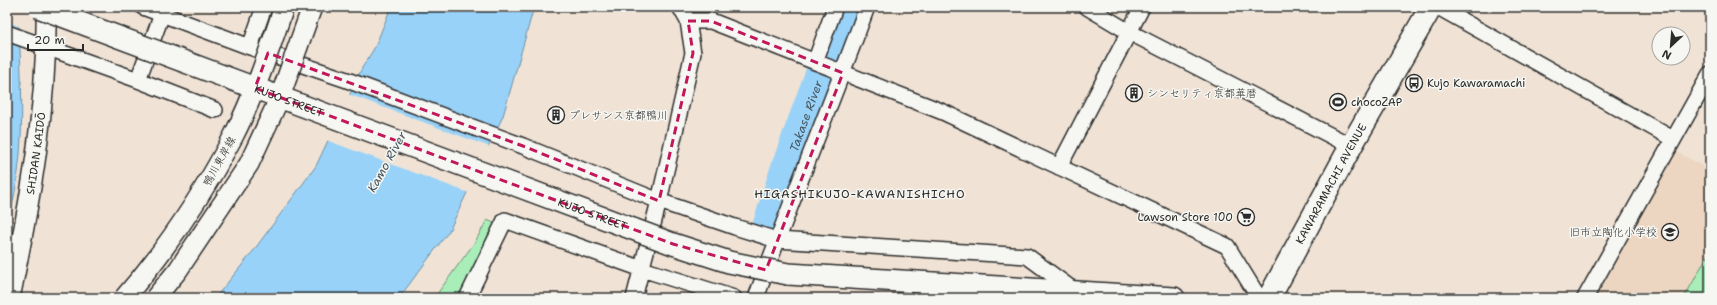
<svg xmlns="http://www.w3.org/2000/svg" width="1717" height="305" viewBox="0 0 1717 305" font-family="'Shantell Sans','Klee One',sans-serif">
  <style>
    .built { fill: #ecd6c1 }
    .green { fill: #a9eeb9; stroke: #6a8c72 }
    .water { fill: #99d2f8; stroke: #6d8fa6 }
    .pier { fill: #f0e3d5 }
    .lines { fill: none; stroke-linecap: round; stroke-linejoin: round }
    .river { stroke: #99d2f8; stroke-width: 33 }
    .minor-casing { stroke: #2b2b2b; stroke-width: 18 }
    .tertiary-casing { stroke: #2b2b2b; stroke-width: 22 }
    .secondary-casing { stroke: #2b2b2b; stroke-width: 24 }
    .trunk-casing { stroke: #2b2b2b; stroke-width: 25 }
    .minor { stroke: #f6f6f2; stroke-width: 15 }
    .tertiary { stroke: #f6f6f2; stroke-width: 19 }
    .secondary { stroke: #f6f6f2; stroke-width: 21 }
    .trunk { stroke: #f6f6f2; stroke-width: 22 }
    .tertiary-bridge-casing { stroke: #2b2b2b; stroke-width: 22; stroke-linecap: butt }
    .secondary-bridge-casing { stroke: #2b2b2b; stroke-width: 24; stroke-linecap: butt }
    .tertiary-bridge { stroke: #f6f6f2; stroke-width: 19 }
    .secondary-bridge { stroke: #f6f6f2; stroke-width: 21 }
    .marked { fill: none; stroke: #c2185b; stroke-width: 3; stroke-dasharray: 8 5; stroke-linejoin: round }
    .labels { text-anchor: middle; stroke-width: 3; stroke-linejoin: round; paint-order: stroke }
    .poi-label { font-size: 11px; fill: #2b2b2b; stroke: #f6f6f2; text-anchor: start }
    .street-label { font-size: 11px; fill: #2b2b2b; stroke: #f6f6f2 }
    .water-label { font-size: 12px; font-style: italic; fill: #46555e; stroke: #f6f6f2 }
    .neighbourhood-label { font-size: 12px; letter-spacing: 1px; fill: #2b2b2b; stroke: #f6f6f2 }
  </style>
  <rect width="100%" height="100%" fill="#f0e3d5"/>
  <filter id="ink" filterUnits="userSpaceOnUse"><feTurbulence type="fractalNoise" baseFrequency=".025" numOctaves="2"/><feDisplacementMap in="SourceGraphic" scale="8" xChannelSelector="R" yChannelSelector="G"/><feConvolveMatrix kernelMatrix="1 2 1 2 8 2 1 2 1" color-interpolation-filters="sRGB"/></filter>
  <g filter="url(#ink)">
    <!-- built -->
    <path class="built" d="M1674,150L1704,167L1710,159V298H1596Z"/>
    <!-- green -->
    <path class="green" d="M487,220L496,224L476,266L457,298H434L475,242Z
      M1710,251V298H1684Z"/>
    <!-- water -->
    <path class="water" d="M7,7H18C20,56 24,105 20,154C18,179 13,204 7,229Z
      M391,7H534L503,116L449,231L399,298H215L251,254L316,166L362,68L375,47Z"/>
    <!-- pier -->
    <path class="pier" d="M7,7H20L21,27L7,22Z
      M348,94L490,147L469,193L326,140Z"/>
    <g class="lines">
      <!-- river -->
      <path class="river" id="s1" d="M769,226L787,169L846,7"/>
      <!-- minor casing -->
      <g class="minor-casing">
        <path id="minor" d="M143,7L250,47L347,80L523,146L659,201L735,227L777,240L1027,256L1076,292
          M1087,7L1129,32L1351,146
          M1438,7L1673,139
          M688,21H711L943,112L1227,246L1259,298
          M7,33L138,80L162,14
          M250,47L264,7
          M815,62L835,7
          M138,80L215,110
          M1059,167L1142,7
          M467,298L505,220L642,269L734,298
          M634,298L659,201L693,53L688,21L680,7
          M756,298C791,200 831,105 867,7
          M1585,298L1710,74"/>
      </g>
      <!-- tertiary casing -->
      <g class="tertiary-casing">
        <g id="tertiary">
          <path id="s2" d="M10,298C30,202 48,105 46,7"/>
        </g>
      </g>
      <!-- secondary casing -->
      <g class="secondary-casing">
        <path id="secondary" d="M788,274L1174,298"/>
      </g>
      <!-- trunk casing -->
      <g class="trunk-casing">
        <g id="trunk">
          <path id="s3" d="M1269,298L1351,146L1431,7"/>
        </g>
      </g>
      <!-- minor -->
      <use href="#minor" class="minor"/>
      <!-- tertiary -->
      <use href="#tertiary" class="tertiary"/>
      <!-- secondary -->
      <use href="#secondary" class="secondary"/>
      <!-- trunk -->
      <use href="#trunk" class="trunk"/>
      <!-- tertiary-bridge casing -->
      <g class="tertiary-bridge-casing">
        <path id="tertiary-bridge" d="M124,298C166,250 203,194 233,137C254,96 269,51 284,7
          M155,298L178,270L249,164L280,97L312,7"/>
      </g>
      <!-- secondary-bridge casing -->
      <g class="secondary-bridge-casing">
        <g id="secondary-bridge">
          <path id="s4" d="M38,7L673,244L729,262L788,274"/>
        </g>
      </g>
      <!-- tertiary-bridge -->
      <use href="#tertiary-bridge" class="tertiary-bridge"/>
      <!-- secondary-bridge -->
      <use href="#secondary-bridge" class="secondary-bridge"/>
    </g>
  </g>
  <!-- marked area -->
  <path class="marked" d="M688,21H711L843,73L766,270L673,244L255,88L268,53L523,146L659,201L693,53Z"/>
  <!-- icons -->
  <defs>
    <g id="bus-ring" transform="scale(0.9)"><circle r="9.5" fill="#f6f6f2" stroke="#2b2b2b" stroke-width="1.5"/><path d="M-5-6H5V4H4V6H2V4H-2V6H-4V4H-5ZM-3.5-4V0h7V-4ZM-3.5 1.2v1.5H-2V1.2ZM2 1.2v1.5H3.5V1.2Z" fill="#2b2b2b"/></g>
    <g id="building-ring" transform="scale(0.9)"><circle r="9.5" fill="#f6f6f2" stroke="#2b2b2b" stroke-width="1.5"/><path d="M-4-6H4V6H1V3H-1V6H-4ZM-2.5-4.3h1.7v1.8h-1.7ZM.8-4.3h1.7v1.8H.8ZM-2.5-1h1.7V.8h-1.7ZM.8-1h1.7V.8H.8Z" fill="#2b2b2b"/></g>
    <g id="stadium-ring" transform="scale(0.9)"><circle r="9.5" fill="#f6f6f2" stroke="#2b2b2b" stroke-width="1.5"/><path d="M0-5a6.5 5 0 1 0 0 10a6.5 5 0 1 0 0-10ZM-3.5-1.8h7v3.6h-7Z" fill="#2b2b2b"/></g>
    <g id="supermarket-ring" transform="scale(0.9)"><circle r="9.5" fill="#f6f6f2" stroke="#2b2b2b" stroke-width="1.5"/><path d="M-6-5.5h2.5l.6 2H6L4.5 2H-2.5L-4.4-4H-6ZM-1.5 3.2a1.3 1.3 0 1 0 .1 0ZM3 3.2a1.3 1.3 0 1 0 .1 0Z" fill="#2b2b2b"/></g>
    <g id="school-ring" transform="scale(0.9)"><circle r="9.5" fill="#f6f6f2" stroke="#2b2b2b" stroke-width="1.5"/><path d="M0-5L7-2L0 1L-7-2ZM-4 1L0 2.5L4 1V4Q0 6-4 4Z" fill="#2b2b2b"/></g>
  </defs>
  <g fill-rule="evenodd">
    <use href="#bus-ring" x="1414" y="83"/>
    <use href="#building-ring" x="1134" y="93"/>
    <use href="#stadium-ring" x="1338" y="102"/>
    <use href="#building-ring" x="556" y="115"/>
    <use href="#supermarket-ring" x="1246" y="217"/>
    <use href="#school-ring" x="1670" y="232"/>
  </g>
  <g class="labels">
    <!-- poi labels -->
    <g class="poi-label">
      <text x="1427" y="87">Kujo Kawaramachi</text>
      <text x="1147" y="97">シンセリティ京都華暦</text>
      <text x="1351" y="106">chocoZAP</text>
      <text x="569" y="119">プレサンス京都鴨川</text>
      <text x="1233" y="221" text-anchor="end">Lawson Store 100</text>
      <text x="1657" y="236" text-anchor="end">旧市立陶化小学校</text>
    </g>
    <!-- street labels -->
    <g class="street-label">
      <text dy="4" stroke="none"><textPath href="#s4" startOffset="268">KUJO STREET</textPath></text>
      <text dy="4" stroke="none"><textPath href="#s2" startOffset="147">SHIDAN KAIDŌ</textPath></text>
      <text transform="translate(219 161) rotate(-61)" y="4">鴨川東岸線</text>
      <text dy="4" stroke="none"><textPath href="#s3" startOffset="130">KAWARAMACHI AVENUE</textPath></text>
      <text dy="4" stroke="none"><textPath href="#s4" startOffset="592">KUJO STREET</textPath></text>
    </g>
    <!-- water labels -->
    <g class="water-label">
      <text dy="4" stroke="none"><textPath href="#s1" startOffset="116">Takase River</textPath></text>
      <text transform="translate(387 162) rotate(-61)" y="4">Kamo River</text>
    </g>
    <!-- neighbourhood labels -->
    <g class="neighbourhood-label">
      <text x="860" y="198">HIGASHIKUJO-KAWANISHICHO</text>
    </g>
  </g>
  <!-- margin -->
  <rect width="1717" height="305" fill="none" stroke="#f6f6f2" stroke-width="24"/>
  <rect x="12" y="12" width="1693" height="281" fill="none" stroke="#2b2b2b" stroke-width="1.5" filter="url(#ink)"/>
  <!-- north arrow -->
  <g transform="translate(1671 46) rotate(206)"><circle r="19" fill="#f6f6f2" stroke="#a5a5a2"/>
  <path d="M0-3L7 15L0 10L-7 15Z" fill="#2b2b2b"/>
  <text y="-6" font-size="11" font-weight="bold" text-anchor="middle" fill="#2b2b2b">N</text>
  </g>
  <!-- scale -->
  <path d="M28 44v6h55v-6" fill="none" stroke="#2b2b2b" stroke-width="2"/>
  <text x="34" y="44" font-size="12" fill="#2b2b2b" stroke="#f6f6f2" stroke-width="3" paint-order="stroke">20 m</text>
</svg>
